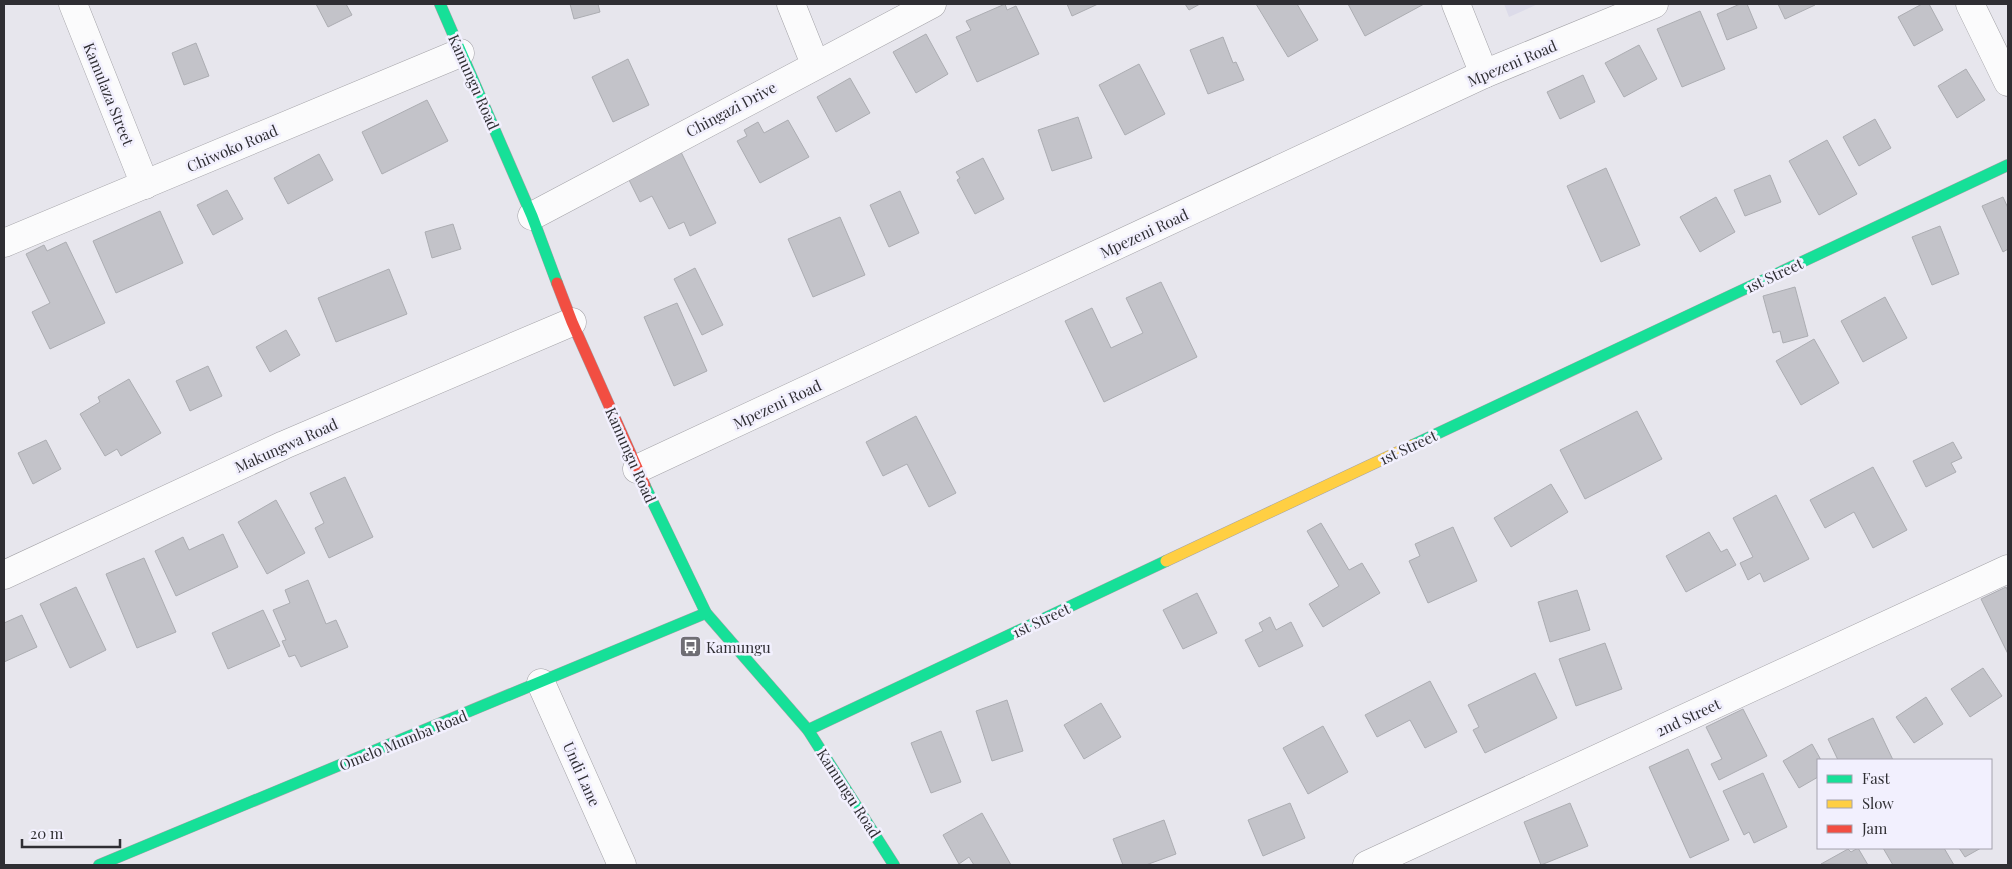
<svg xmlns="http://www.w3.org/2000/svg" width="2012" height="869" font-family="'Playfair Display',serif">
<rect width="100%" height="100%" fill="#e7e6ed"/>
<!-- built -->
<polygon fill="#dcdbe9" points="1504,4 1538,4 1509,17"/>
<!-- building -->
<g fill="#c3c3c9" stroke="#acadb2">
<polygon points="316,4 346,4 352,15 328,27"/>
<polygon points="570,4 598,4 600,12 574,19"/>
<polygon points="1005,4 1007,10 1016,6 1039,54 977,82 956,37 971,30 966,21"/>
<polygon points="1067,4 1098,4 1072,16"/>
<polygon points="1185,4 1200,4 1189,10"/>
<polygon points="1256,4 1297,4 1318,40 1288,57"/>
<polygon points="1348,4 1424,4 1365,36"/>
<polygon points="1740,4 1747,4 1757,28 1727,40 1717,14"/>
<polygon points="1778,4 1815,4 1815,5 1785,19"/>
<polygon points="1922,4 1929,4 1943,30 1914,46 1898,17"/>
<polygon points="1700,11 1725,69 1682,87 1657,29"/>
<polygon points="926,34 948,74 916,93 893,52"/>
<polygon points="1223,37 1233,63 1236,62 1244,80 1208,94 1190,50"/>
<polygon points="196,43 209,76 184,85 172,53"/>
<polygon points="1639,45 1657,79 1624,97 1605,63"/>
<polygon points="628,59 649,105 613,122 592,77"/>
<polygon points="1139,64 1165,114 1125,135 1099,85"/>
<polygon points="1966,69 1985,100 1957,118 1938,86"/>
<polygon points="1583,75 1595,102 1560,119 1547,92"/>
<polygon points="850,78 870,113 836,132 817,97"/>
<polygon points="427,100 448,141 382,174 362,132"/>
<polygon points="1078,117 1092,158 1052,171 1038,130"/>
<polygon points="1875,119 1891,148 1859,166 1843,137"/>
<polygon points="788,120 809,157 760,183 737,141 747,136 744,130 758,122 764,133"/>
<polygon points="1827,140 1857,194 1819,215 1789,161"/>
<polygon points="679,148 716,223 690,236 684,222 669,229 652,196 640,202 626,174"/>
<polygon points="319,154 333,180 288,204 274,178"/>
<polygon points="983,158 1004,199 975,214 957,180 960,178 956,172"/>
<polygon points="1606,168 1640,245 1601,262 1567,186"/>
<polygon points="1770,175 1781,202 1745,216 1734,190"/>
<polygon points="227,190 243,219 213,235 197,205"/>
<polygon points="900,191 919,233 889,247 870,205"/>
<polygon points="1716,197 1735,232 1700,252 1680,217"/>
<polygon points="2003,197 2008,208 2008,249 2003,252 1982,206"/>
<polygon points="160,211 183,263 116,293 93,241"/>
<polygon points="840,217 865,275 813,297 788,239"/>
<polygon points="453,224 461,249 432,258 425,232"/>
<polygon points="1940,226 1959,274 1932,285 1912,237"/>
<polygon points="66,242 105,323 50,349 32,312 50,303 26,254 44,245 47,251"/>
<polygon points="695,268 723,325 702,335 674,279"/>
<polygon points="389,269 407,314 336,342 318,298"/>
<polygon points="1161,282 1197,357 1104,402 1065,321 1092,308 1111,348 1143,333 1126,298"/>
<polygon points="1795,287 1808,336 1783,343 1780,331 1773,333 1763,296"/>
<polygon points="1885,297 1907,338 1863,362 1841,321"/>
<polygon points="677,303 707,371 674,386 644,317"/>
<polygon points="286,330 300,355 270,372 256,347"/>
<polygon points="1814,339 1839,383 1801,405 1776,361"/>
<polygon points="208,366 222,396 190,411 176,381"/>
<polygon points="129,379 161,433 121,456 117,449 105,456 80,414 100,402 98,397"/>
<polygon points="1637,411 1662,459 1585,499 1560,450"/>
<polygon points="916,416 956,493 929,507 907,464 883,476 866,442"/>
<polygon points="46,440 61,469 33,484 18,453"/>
<polygon points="1953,442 1962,458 1951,463 1956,472 1926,487 1913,461"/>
<polygon points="1873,467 1907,530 1873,548 1854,512 1825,528 1810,500"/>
<polygon points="345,477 373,537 329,558 315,528 324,523 310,493"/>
<polygon points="1551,484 1568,512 1511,547 1494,518"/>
<polygon points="1776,495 1809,559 1764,582 1760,573 1748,580 1740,563 1753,557 1733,518"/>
<polygon points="276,500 305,553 267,574 238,522"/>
<polygon points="1321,523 1349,570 1362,563 1380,593 1323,627 1309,604 1339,586 1307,531"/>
<polygon points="1453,527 1477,581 1428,603 1409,561 1420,556 1415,544"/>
<polygon points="1709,532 1721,552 1727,549 1736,565 1686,592 1666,556"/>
<polygon points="223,534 238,567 176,596 155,551 183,537 189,550"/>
<polygon points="144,558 176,632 137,648 106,574"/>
<polygon points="308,580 326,624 336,620 348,647 301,667 295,655 289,657 282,641 286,640 273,610 290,603 285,590"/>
<polygon points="76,587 106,650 70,668 40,604"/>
<polygon points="2006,587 2008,591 2008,654 1981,599"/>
<polygon points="1577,590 1590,630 1550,642 1538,602"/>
<polygon points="1197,593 1217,633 1183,649 1163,610"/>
<polygon points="263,610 280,646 228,669 212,633"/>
<polygon points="22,615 37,647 4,662 4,623"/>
<polygon points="1270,617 1276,630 1291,622 1303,646 1259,667 1245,640 1263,631 1259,623"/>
<polygon points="1605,643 1622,689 1576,706 1559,659"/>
<polygon points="1983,668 2002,696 1970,717 1951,689"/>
<polygon points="1535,673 1557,718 1485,753 1473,730 1479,727 1468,705"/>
<polygon points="1430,681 1457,732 1425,748 1410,720 1377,737 1365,715"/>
<polygon points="1926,697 1943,724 1914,743 1896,717"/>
<polygon points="1007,700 1023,751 992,761 976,711"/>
<polygon points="1101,703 1121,737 1084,759 1064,725"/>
<polygon points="1743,709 1767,756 1719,780 1711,764 1722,759 1706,727"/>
<polygon points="1873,718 1893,760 1838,760 1828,739"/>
<polygon points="1323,726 1348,772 1308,794 1283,748"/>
<polygon points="941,731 961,782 931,793 911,743"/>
<polygon points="1812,744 1821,760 1818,760 1818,777 1799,788 1783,761"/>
<polygon points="1688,749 1729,840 1690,858 1649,767"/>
<polygon points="1763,773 1787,827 1754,843 1749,832 1744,835 1723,791"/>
<polygon points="1290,803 1305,838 1263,856 1248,820"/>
<polygon points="1570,803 1588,846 1541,865 1524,822"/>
<polygon points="982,813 1011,865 974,865 969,857 959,864 943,835"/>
<polygon points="1164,820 1176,854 1146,865 1123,865 1113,839"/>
<polygon points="1858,848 1868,865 1821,864 1848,849 1851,852"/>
<polygon points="1883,848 1944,848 1954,865 1893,865"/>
<polygon points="1959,848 1981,848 1965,857"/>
</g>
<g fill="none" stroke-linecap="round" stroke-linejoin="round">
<defs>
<g id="street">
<polyline points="73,4 145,185"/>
<polyline points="791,4 815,64"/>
<polyline points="1456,4 1484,74"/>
<polyline points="1970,4 2008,82"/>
<polyline points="532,216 932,4"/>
<polyline points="4,243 460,53"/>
<polyline points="637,469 1484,74 1654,4"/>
<polyline points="4,575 284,445 572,322"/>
<polyline points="541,683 622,865"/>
<polyline points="1367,865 2008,569"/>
</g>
<g id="fast">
<polyline points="440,4 532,216 557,283"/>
<polyline points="1413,445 2008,165"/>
<polyline points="645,486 706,613 808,730 894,865"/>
<polyline points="808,730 1166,561"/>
<polyline points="99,865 706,613"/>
</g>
<polyline id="slow" points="1166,561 1413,445"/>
<polyline id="jam" points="557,283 572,322 645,486"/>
</defs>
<!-- street casing -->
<use href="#street" stroke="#a3a2a7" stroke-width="29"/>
<!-- fast casing -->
<use href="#fast" stroke="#a3a2a7" stroke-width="12"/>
<!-- slow casing -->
<use href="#slow" stroke="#a3a2a7" stroke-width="12"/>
<!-- jam casing -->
<use href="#jam" stroke="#a3a2a7" stroke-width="12"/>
<!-- street -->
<use href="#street" stroke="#fbfbfc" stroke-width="28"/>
<!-- fast -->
<use href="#fast" stroke="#16e098" stroke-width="11"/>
<!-- slow -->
<use href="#slow" stroke="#ffcf43" stroke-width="11"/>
<!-- jam -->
<use href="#jam" stroke="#f24e42" stroke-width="11"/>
</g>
<!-- icons -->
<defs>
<symbol id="bus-square" viewBox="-11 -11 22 22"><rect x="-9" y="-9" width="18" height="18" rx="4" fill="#6f6e74" stroke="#f2f0fe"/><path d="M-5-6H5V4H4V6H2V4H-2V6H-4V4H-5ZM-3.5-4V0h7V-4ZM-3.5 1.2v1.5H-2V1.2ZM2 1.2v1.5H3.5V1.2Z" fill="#fff"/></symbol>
</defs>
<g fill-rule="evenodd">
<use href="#bus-square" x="678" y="634" width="25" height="25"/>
</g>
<g text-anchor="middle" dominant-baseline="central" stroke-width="5" stroke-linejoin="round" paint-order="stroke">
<!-- street labels -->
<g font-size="15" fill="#2f2e33" stroke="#f2f0fe">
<text transform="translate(1512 63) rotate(-23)">Mpezeni Road</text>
<text transform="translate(474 82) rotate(66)">Kamungu Road</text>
<text transform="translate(109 94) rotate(68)">Kamulaza Street</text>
<text transform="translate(731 109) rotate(-28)">Chingazi Drive</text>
<text transform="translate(232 148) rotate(-23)">Chiwoko Road</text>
<text transform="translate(1144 233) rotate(-25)">Mpezeni Road</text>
<text transform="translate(1774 275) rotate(-25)">1st Street</text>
<text transform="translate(777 404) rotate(-25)">Mpezeni Road</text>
<text transform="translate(286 445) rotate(-24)">Makungwa Road</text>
<text transform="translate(1408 447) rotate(-25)">1st Street</text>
<text transform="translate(631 455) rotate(66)">Kamungu Road</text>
<text transform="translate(1041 620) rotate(-25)">1st Street</text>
<text transform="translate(1688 717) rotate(-25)">2nd Street</text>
<text transform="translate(403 740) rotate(-22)">Omelo Mumba Road</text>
<text transform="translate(582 774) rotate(66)">Undi Lane</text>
<text transform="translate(849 793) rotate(57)">Kamungu Road</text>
</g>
<!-- poi labels -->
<g font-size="15" fill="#2f2e33" stroke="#f2f0fe" text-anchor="start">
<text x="706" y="647">Kamungu</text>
</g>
</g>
<!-- border -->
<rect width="2012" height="869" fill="none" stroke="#2f2e33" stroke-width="10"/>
<!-- legend -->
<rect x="1817" y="759" width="175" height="90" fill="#f2f0fe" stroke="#a4a2ad"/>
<rect x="1827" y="775" width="25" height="8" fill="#16e098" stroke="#a4a2ad"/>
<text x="1862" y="784" font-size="15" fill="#2f2e33">Fast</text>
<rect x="1827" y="800" width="25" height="8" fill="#ffcf43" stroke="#a4a2ad"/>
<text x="1862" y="809" font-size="15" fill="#2f2e33">Slow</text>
<rect x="1827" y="825" width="25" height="8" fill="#f24e42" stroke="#a4a2ad"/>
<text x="1862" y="834" font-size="15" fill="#2f2e33">Jam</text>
<!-- scale -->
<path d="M22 839v8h98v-8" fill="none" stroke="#2f2e33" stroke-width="2.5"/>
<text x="30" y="839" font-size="15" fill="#2f2e33" stroke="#f2f0fe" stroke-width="4" paint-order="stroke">20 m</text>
</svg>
